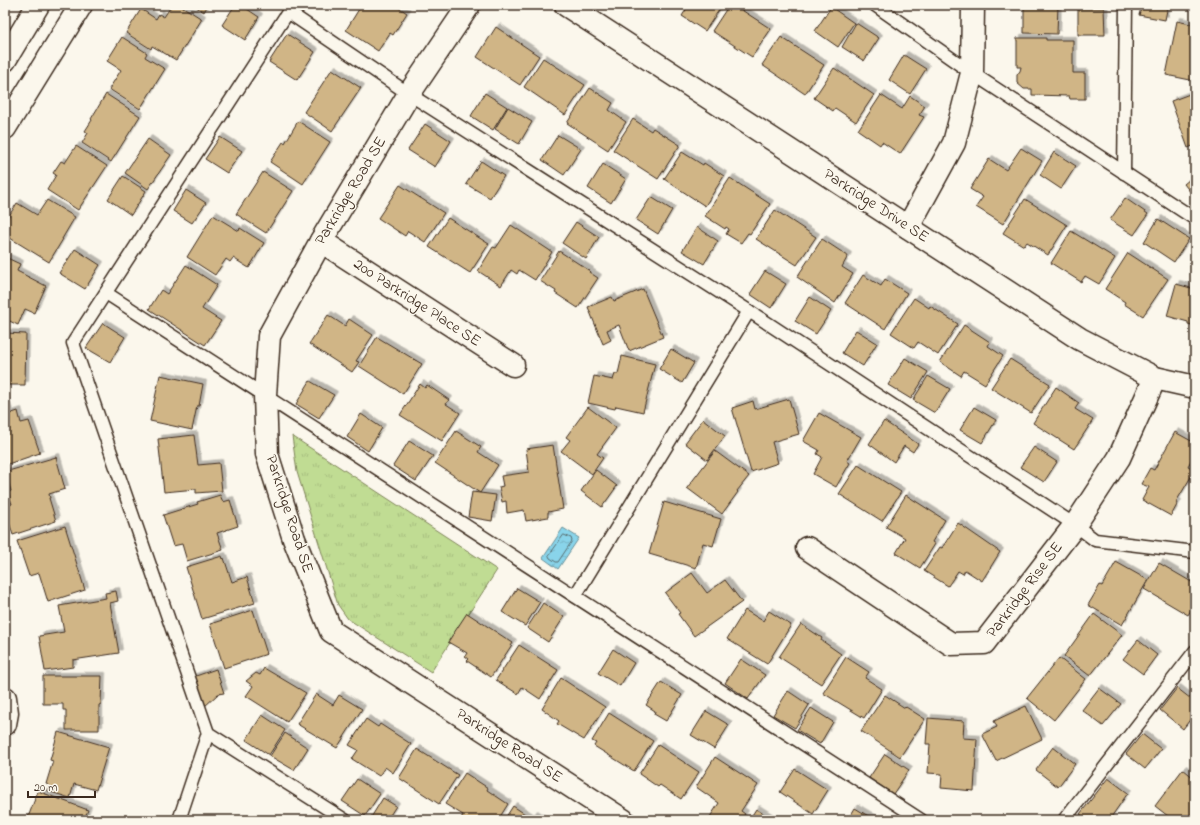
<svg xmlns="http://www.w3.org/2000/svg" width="1200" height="825" font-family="'Indie Flower',sans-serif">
<defs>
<pattern id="park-tufts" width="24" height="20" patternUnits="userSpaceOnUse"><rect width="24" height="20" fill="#c0dc93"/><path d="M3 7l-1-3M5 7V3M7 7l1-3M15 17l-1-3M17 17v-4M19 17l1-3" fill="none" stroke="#a6bd7e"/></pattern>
<pattern id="water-ripples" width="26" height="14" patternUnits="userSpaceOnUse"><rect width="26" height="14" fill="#89d4ea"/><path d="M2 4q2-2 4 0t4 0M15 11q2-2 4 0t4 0" fill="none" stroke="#77b6c8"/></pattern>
<filter id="shadow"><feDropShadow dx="3.5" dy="-3.5" stdDeviation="0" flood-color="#0004"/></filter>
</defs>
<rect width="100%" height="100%" fill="#fbf7ec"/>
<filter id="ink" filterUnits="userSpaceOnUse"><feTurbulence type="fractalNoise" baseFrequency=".025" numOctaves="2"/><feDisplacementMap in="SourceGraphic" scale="8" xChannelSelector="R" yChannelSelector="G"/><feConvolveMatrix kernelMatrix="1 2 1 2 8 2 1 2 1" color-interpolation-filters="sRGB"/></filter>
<g filter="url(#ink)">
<!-- park -->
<polygon fill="url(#park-tufts)" stroke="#7e8358" points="292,436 497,570 431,672 348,619 338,605 297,472"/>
<!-- water -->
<polygon fill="url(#water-ripples)" stroke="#6a9098" points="563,528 579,538 558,569 543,558"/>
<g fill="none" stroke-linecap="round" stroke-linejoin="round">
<!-- shore -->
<polygon stroke="#5a6e70" stroke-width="1" points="564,535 571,538 572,541 558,562 556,562 550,558 549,556"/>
</g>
<!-- building -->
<g fill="#d0b586" stroke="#3b2a1e" filter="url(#shadow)">
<polygon points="172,5 180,5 202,19 176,60 152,46 151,49 126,33 141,9 156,19 159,14 164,17"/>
<polygon points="193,5 208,5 204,12"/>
<polygon points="235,5 241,5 259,17 245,40 222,25"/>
<polygon points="352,5 395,5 407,13 393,35 390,33 378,51 346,30 359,9"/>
<polygon points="689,5 718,5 721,7 705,31 682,16"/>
<polygon points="729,5 734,5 771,29 752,57 712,31"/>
<polygon points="1024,5 1058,5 1057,34 1024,33"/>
<polygon points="1142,5 1168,5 1165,20 1139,15"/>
<polygon points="831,7 854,23 838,47 815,31"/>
<polygon points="1078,8 1104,8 1105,35 1078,35"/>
<polygon points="1177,21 1195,25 1195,81 1166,75"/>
<polygon points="856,23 879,38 864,61 842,47"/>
<polygon points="496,27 539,56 520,85 477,57"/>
<polygon points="287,34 315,52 297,80 269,62"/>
<polygon points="122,37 147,53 145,57 165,69 140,109 109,89 121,70 107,61"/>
<polygon points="781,37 824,65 805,94 762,65"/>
<polygon points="1017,38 1046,38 1046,40 1073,40 1073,73 1085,73 1085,99 1070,99 1069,96 1032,95 1032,89 1024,89 1017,83 1017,75 1020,71 1021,67 1017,67"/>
<polygon points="904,55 926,69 910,94 889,80"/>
<polygon points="543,58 585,85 565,115 524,87"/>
<polygon points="834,68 874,95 856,122 835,108 833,111 814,98"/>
<polygon points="332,69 361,88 332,131 304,112"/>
<polygon points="590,88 613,103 609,110 626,122 608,150 567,123"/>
<polygon points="1195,92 1195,145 1188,148 1171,101"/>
<polygon points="485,93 507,107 493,130 471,116"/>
<polygon points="106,94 140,116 111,162 82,143 88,133 85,131 92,120 91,119"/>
<polygon points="881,95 902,109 910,96 925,106 919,115 924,117 900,154 882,142 880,145 858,130"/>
<polygon points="508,107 532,122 519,144 495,129"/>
<polygon points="633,119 651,131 653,128 680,145 658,179 613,150"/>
<polygon points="298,121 330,142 303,184 270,162 283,142 285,143"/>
<polygon points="425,124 451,141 435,167 408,150"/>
<polygon points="558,135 581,149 564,175 542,160"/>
<polygon points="220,137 242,151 227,173 205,159"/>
<polygon points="148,139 171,155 148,189 125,173"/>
<polygon points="76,146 107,166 78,210 47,190 56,175 53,173 61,161 65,163"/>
<polygon points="1021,148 1042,161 1003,224 976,207 983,197 970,189 989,159 1006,170"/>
<polygon points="682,152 703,165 704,163 724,176 705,206 664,179"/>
<polygon points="1054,152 1076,166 1061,189 1040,175"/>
<polygon points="481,161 504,176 490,198 466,184"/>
<polygon points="603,164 626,179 611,203 588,188"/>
<polygon points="263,172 293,191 266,233 236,214"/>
<polygon points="1195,175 1195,198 1184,184"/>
<polygon points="123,176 146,191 131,215 108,199"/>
<polygon points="730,178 770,204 750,234 748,233 741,243 726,234 729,229 726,227 725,229 705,216"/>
<polygon points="400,185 444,213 425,242 408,231 405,236 378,218"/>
<polygon points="186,190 206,203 192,223 173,211"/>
<polygon points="651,197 672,210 658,234 636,220"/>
<polygon points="1125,198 1148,214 1134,235 1110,220"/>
<polygon points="1025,199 1067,225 1048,255 1027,242 1024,246 1003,233"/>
<polygon points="47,200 75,217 62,239 63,239 49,262 5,235 5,222 17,203 37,215"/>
<polygon points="775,210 816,237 797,265 756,239"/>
<polygon points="213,215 239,231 240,228 264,243 249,268 233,258 230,262 226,259 215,275 187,257"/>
<polygon points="448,218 489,244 470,273 429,247"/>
<polygon points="1158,219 1189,239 1174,262 1144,242"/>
<polygon points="576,222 599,237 586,259 562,243"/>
<polygon points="511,225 552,252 535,280 519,270 517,274 511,270 501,286 478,271 493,247 496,248"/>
<polygon points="697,227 718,241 704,264 682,251"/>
<polygon points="1071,231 1115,258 1099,284 1085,276 1081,282 1051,263"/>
<polygon points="822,239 848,256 842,267 853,274 835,303 797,277"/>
<polygon points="75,249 100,265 85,289 59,273"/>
<polygon points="559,251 590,271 589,272 598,278 578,308 555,293 556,291 540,281"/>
<polygon points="1128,253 1168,279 1143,316 1124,304 1125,302 1105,289"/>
<polygon points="5,257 20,264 17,271 46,286 34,313 25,309 18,325 5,319"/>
<polygon points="186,265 217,285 202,309 221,321 205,345 149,309 161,290 167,294"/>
<polygon points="765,271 786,284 771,308 750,294"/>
<polygon points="863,275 881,286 885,279 907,293 885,329 845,303"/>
<polygon points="1176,284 1195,289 1195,326 1188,324 1188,322 1167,316"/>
<polygon points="643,289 663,337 629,351 619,325 607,330 611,340 603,344 588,307 612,297 614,301"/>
<polygon points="810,297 831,311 816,334 795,321"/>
<polygon points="914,298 929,308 930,306 958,324 938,355 918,342 914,348 891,333"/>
<polygon points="328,315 345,326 349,319 373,335 356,361 359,362 352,372 309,344"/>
<polygon points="103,323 125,337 110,362 86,348"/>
<polygon points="964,325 990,342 988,346 1003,356 985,384 964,371 961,376 940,362"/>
<polygon points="856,330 877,343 863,366 842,353"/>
<polygon points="5,333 26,334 25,385 5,385"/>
<polygon points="377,337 422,364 403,394 359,366"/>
<polygon points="671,349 694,363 682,383 659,369"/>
<polygon points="622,356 655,364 643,412 616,406 615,409 588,403 594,376 613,380 615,374 618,374"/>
<polygon points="905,358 928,372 911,399 888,385"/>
<polygon points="1010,359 1050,384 1031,413 991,388"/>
<polygon points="160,375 203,384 199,406 197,406 192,430 150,421"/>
<polygon points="928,376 950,389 935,413 913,400"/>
<polygon points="310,381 334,395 319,418 296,404"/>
<polygon points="420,384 425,388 427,385 449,400 446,404 460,413 442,441 400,415"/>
<polygon points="1056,387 1079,403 1075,409 1093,420 1074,449 1033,423"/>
<polygon points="789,399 799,434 772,442 778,463 751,472 732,408 753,401 755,409"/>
<polygon points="5,400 9,414 18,411 21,423 29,421 40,453 5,465"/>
<polygon points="588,407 616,428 597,454 603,458 592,474 561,451 570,440 566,437"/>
<polygon points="974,407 996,420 982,443 960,430"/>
<polygon points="819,413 861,437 847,461 850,463 836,487 813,474 822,457 817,454 819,450 803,441"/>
<polygon points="361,414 382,428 368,451 347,437"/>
<polygon points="703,419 725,436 707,460 685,443"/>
<polygon points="884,421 918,444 913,452 904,446 894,462 869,444"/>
<polygon points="456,431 481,447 478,452 498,465 480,493 435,463"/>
<polygon points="1175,432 1195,443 1195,453 1188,466 1195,470 1176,502 1178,503 1171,516 1142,500 1149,487 1141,484 1150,468 1154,470"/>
<polygon points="194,435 198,465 219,463 222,491 196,493 196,489 164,492 158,439"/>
<polygon points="409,441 433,456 416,481 393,466"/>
<polygon points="553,445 563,509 548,512 548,517 526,521 524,510 507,513 506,501 502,502 499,487 503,486 501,476 529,472 526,449"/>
<polygon points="1034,447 1057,462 1044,482 1020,467"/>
<polygon points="715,451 749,476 737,491 738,492 722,514 687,488"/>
<polygon points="56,457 65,489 49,494 50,498 49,498 56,521 13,535 5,510 5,506 12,504 8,492 11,491 5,472"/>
<polygon points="858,465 901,492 882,521 839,494"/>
<polygon points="596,470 617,486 602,507 581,491"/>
<polygon points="472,492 496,495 492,521 468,517"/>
<polygon points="220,495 223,502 230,500 238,526 217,533 223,550 187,561 182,544 173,546 163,515 198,504 197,502"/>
<polygon points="906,495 945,520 932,542 935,544 920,568 896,553 905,538 886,527"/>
<polygon points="664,502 721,519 713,546 703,543 696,568 649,554"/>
<polygon points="958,523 1000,552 982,581 965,570 963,574 958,571 948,586 924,571 940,547 942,548"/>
<polygon points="65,526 85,590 48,602 39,573 29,576 17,541"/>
<polygon points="222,556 223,559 224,558 232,582 247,577 255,603 202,619 186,567"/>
<polygon points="1116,562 1148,580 1122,625 1088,605 1100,585 1102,586"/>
<polygon points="1159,563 1195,584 1195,604 1188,615 1144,589"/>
<polygon points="692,573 707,593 725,580 742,602 694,636 678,614 680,613 665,593"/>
<polygon points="517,588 540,602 525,626 502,612"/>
<polygon points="116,591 118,601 110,603 119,653 73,660 73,667 45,671 39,636 64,632 59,606 106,598 105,593"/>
<polygon points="543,603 564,617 548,642 527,628"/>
<polygon points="253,610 267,654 224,668 210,624"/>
<polygon points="745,610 763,621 769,611 791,625 767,664 727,639"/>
<polygon points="467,613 513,643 491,677 467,661 469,659 465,656 467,653 448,642"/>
<polygon points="1094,614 1122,635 1090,676 1064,656"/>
<polygon points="801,624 822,638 821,640 841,654 821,684 779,657"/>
<polygon points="1138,640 1157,655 1143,674 1123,659"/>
<polygon points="519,645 558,670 540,699 522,687 518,694 496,680"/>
<polygon points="613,649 634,663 620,686 598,673"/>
<polygon points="846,657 869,672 865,678 882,689 864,718 823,693"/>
<polygon points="1059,658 1086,679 1054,720 1027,698"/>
<polygon points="741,659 765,675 748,699 725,683"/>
<polygon points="264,668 306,693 287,722 246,696 253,686 246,681 256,673 260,675"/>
<polygon points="216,669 224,693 218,694 204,707 190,678"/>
<polygon points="43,676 102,676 101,704 99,705 99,730 66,730 66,710 63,710 63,704 43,704"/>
<polygon points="561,678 605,707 584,740 557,724 559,721 542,709"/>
<polygon points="661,682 682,695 666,721 654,714 655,711 646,705"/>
<polygon points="1099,688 1121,704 1103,726 1082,710"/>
<polygon points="1177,688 1195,702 1195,713 1183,729 1160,710"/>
<polygon points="788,691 809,705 795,728 773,715"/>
<polygon points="316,694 333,705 339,695 362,709 337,748 297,724"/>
<polygon points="885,695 905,708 906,707 925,719 900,757 861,731"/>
<polygon points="1026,706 1042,739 996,761 982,734 997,727 994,721"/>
<polygon points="811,708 833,722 820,744 797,730"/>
<polygon points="706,711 729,725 714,749 691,735"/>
<polygon points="609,713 653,741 634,771 594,746 596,743 592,741"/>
<polygon points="262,715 285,730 269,755 246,740"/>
<polygon points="928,718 964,721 963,738 977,739 974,791 941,788 942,774 928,773 930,744 926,744"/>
<polygon points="366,719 378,727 380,724 411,744 393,773 385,767 379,776 352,759 358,750 349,745"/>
<polygon points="58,732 109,747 96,790 74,784 70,798 48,791 49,785 46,784 53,761 50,760"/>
<polygon points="285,733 308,748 294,770 270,756"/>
<polygon points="1142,734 1161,749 1145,769 1126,754"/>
<polygon points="658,745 699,772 681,799 660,785 658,787 639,774"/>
<polygon points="1053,747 1075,764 1058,787 1036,770"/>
<polygon points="417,749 458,775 439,804 399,778"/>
<polygon points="885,754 909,770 893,794 869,778"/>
<polygon points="715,757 758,785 741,811 745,814 741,820 708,820 719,803 696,787"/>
<polygon points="795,769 828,790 813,814 780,792"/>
<polygon points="1183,769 1195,779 1195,820 1173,820 1155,806"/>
<polygon points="465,773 488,788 487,790 508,804 498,820 460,820 463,815 445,804"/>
<polygon points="1108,778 1128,793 1109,820 1088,820 1080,814"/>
<polygon points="357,779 380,794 365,816 342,801"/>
<polygon points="38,791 88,810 84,820 27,820"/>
<polygon points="383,798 396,806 387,820 372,820 370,819"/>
<polygon points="513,806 531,818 534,814 543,820 504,820"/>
<polygon points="855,808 875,820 848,820"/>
<polygon points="756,809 773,820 749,820"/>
</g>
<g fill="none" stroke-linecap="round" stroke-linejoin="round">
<defs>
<g id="lane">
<polyline points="875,5 972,73 1195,219"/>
<polyline points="292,6 73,343 208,733 345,820"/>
<polyline points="288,12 409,94 749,311 1075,525 1095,540 1195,552"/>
<polyline points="1124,173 1126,5"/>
<polyline points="106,293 921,820"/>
<polyline points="575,596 749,311"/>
<polyline points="179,820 208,733"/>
<polyline points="1064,820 1195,651"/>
</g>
<g id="street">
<polyline points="469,5 409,94 321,241 269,336 265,395 267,454 294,539 331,631 623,820"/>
<polyline points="566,5 1080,339 1155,378 1195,387"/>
<polyline points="908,227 954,143 972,73 973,5"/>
<polyline points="321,241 513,365"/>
<polyline points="807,548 951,644 984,643 1075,525 1119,458 1155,378"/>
<polyline points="5,698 7,713 5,724"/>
</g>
<g id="secondary">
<polyline points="5,60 38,5"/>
<polyline points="5,128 81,5"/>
</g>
</defs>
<!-- lane casing -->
<use href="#lane" stroke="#3b2a1e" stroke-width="15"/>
<!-- street casing -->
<use href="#street" stroke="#3b2a1e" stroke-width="25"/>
<!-- secondary casing -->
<use href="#secondary" stroke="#3b2a1e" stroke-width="25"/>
<!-- lane -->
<use href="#lane" stroke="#fbf7ec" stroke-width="12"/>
<!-- street -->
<use href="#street" stroke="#fbf7ec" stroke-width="22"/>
<!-- secondary -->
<use href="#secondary" stroke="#fbf7ec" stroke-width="22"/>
</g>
</g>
<g text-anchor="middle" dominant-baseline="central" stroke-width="3" stroke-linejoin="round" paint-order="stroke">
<!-- street labels -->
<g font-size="16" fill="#3b2a1e" stroke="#fbf7ec">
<text transform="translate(351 191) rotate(-59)">Parkridge Road SE</text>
<text transform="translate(876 206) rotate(33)">Parkridge Drive SE</text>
<text transform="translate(417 303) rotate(33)">200 Parkridge Place SE</text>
<text transform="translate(289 514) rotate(72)">Parkridge Road SE</text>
<text transform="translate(1025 590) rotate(-53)">Parkridge Rise SE</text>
<text transform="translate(509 746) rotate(33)">Parkridge Road SE</text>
</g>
</g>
<!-- margin -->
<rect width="1200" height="825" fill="none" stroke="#fbf7ec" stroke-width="20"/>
<rect x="10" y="10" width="1180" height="805" fill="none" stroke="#3b2a1e" stroke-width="1.5" filter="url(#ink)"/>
<!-- scale -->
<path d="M28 791v6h67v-6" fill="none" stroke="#3b2a1e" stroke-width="2"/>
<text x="34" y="791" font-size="12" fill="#3b2a1e" stroke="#fbf7ec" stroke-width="3" paint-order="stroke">20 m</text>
</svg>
